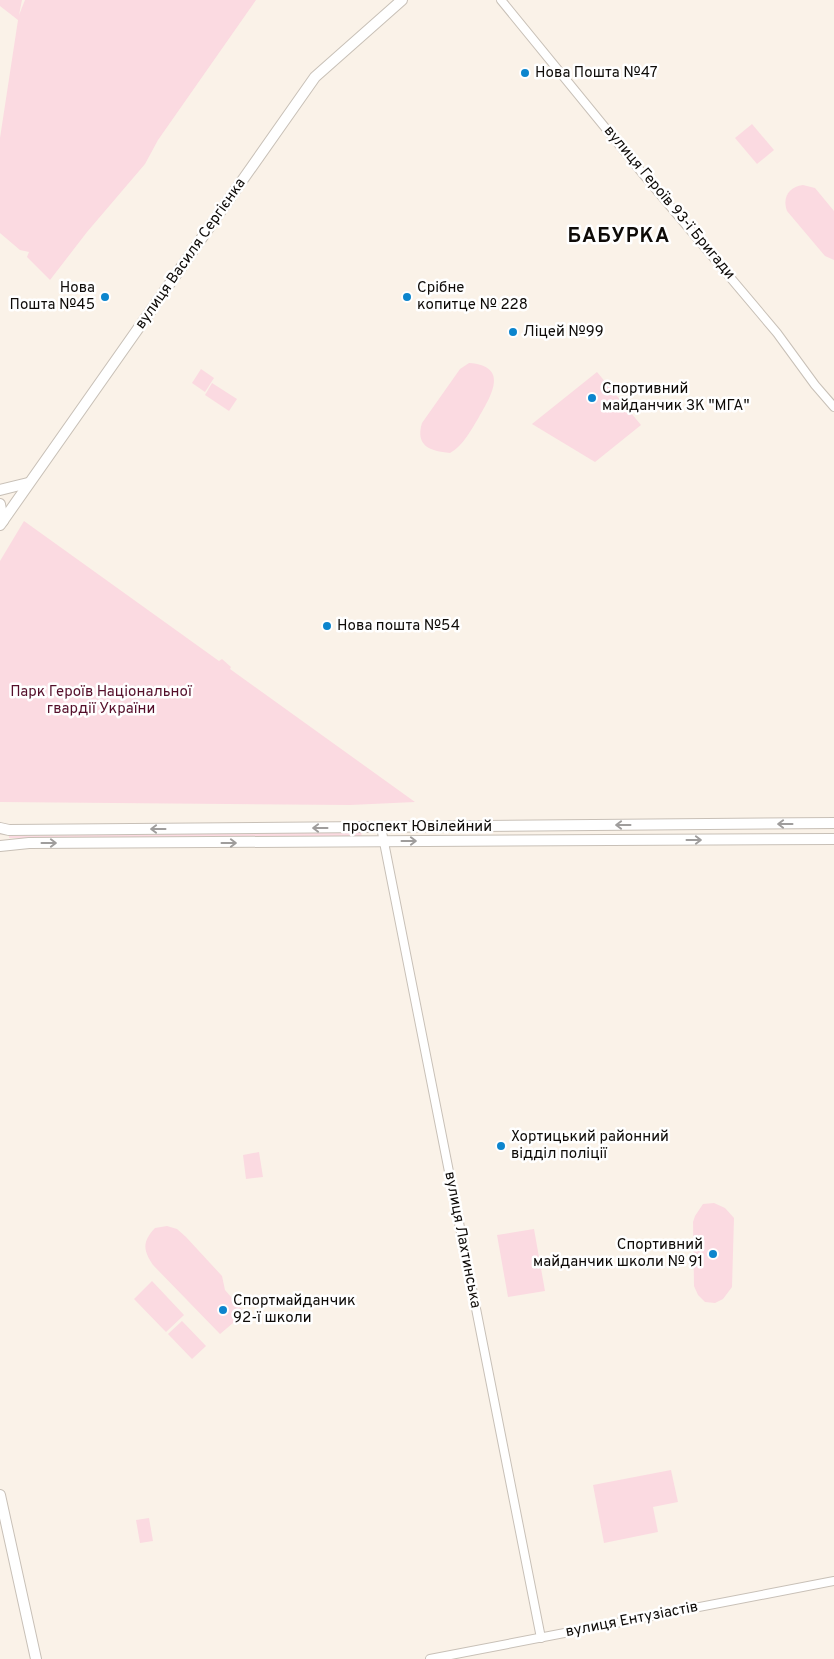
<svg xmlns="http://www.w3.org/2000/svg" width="834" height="1659" font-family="Overpass,sans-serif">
<rect width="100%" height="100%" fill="#faf2e8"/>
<!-- green -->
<g fill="#fbdae1">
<polygon points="0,0 22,0 19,15 25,0 256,0 158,140 145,164 87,232 50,280 27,257 29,252 20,250 0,233 0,138 18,20 0,6"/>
<polygon points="752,124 774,150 757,164 735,138"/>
<path d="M803,185L815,188L834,211V260L825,256L787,211C782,197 789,187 803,185Z"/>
<path d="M469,363C510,366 491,396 479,417C471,430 463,446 450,453C430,451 415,446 422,423L460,369Z"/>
<polygon points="201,369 214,378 205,392 192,383"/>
<polygon points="597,372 641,425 595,462 532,424"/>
<polygon points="212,383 237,399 229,411 205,395"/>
<polygon points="24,521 219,661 222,659 231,667 230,669 415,802 350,805 0,802 0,561"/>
<polygon points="361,832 362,837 9,838 9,836"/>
<polygon points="259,1152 263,1177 246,1179 243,1155"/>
<polygon points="714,1203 725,1208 734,1218 732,1287 723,1299 715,1303 705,1302 698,1295 694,1286 693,1222 695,1216 703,1204"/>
<path d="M167,1226L177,1229L186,1237L222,1276L225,1290L243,1311L240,1317L220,1334L153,1265C143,1250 142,1242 155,1228Z"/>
<polygon points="534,1229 545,1291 508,1297 497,1235"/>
<polygon points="152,1281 184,1315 166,1332 134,1299"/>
<polygon points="182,1321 206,1346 192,1359 168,1334"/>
<polygon points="671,1470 678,1502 653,1507 658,1532 604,1543 593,1485"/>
<polygon points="149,1518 153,1541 140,1543 136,1520"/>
</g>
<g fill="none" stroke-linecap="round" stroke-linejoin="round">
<defs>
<g id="minor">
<polyline points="501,0 643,174 777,333 815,385 834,407"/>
<polyline points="381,827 541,1638"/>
<polyline points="430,1659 834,1581"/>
</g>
<g id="major">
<polyline points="0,490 28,483"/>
<polyline points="0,504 3,521"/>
<polyline points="0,525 315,77 402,0"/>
<polyline points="0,828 9,830 834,823"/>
<polyline points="0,846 29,843 834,839"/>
<polyline points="0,1495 36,1659"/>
</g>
</defs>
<!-- minor casing -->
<use href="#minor" stroke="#c8c0b7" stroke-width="10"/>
<!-- major casing -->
<use href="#major" stroke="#c8c0b7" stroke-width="12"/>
<!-- minor -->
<use href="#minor" stroke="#fff" stroke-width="8"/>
<!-- major -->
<use href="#major" stroke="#fff" stroke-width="10"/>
</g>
<!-- one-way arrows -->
<defs><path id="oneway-shaft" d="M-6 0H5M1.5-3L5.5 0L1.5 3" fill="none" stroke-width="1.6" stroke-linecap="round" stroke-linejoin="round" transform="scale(1.25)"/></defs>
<g stroke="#9f9d9c">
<use href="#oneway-shaft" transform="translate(785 824) rotate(180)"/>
<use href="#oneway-shaft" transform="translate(623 825) rotate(180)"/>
<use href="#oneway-shaft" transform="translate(320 828) rotate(180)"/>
<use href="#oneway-shaft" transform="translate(158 829) rotate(180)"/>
<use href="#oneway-shaft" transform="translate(694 840)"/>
<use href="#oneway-shaft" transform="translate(409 841)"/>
<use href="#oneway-shaft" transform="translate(49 843)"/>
<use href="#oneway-shaft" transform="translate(229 843)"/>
</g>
<!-- markers -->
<g fill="#0c85cd" stroke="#fff" stroke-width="2">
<circle cx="525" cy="73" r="5"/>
<circle cx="105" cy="297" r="5"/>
<circle cx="407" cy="297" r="5"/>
<circle cx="513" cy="332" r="5"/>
<circle cx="592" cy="398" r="5"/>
<circle cx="327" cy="626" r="5"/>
<circle cx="501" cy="1146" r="5"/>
<circle cx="713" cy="1254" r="5"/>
<circle cx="223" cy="1310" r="5"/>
</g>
<g text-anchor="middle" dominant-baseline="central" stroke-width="5" stroke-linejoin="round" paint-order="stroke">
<!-- poi labels -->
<g font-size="15" fill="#0e0b08" stroke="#fff" text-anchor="start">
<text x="535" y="73">Нова Пошта №47</text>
<text x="95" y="288" text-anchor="end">Нова<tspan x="95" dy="17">Пошта №45</tspan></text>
<text x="417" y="288">Срібне<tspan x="417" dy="17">копитце № 228</tspan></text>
<text x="523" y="332">Ліцей №99</text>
<text x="602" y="389">Спортивний<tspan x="602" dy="17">майданчик ЗК "МГА"</tspan></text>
<text x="337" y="626">Нова пошта №54</text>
<text x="511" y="1137">Хортицький районний<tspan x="511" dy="17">відділ поліції</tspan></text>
<text x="703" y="1245" text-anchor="end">Спортивний<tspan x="703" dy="17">майданчик школи № 91</tspan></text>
<text x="233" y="1301">Спортмайданчик<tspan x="233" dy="17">92-ї школи</tspan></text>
</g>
<!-- street labels -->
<g font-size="15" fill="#0e0b08" stroke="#fff">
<text transform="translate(669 203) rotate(50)">вулиця Героїв 93-ї Бригади</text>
<text transform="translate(191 254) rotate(-55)">вулиця Василя Сергієнка</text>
<text x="417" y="827">проспект Ювілейний</text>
<text transform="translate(462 1240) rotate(79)">вулиця Лахтинська</text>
<text transform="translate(632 1620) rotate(-11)">вулиця Ентузіастів</text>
</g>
<!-- park labels -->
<g font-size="15" fill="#55102b" stroke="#fff">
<text x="101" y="692">Парк Героїв Національної<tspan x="101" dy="17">гвардії України</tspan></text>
</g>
<!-- district labels -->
<g font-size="20" font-weight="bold" letter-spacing="1" fill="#0e0b08" stroke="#fff">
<text x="619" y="237">БАБУРКА</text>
</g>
</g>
</svg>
